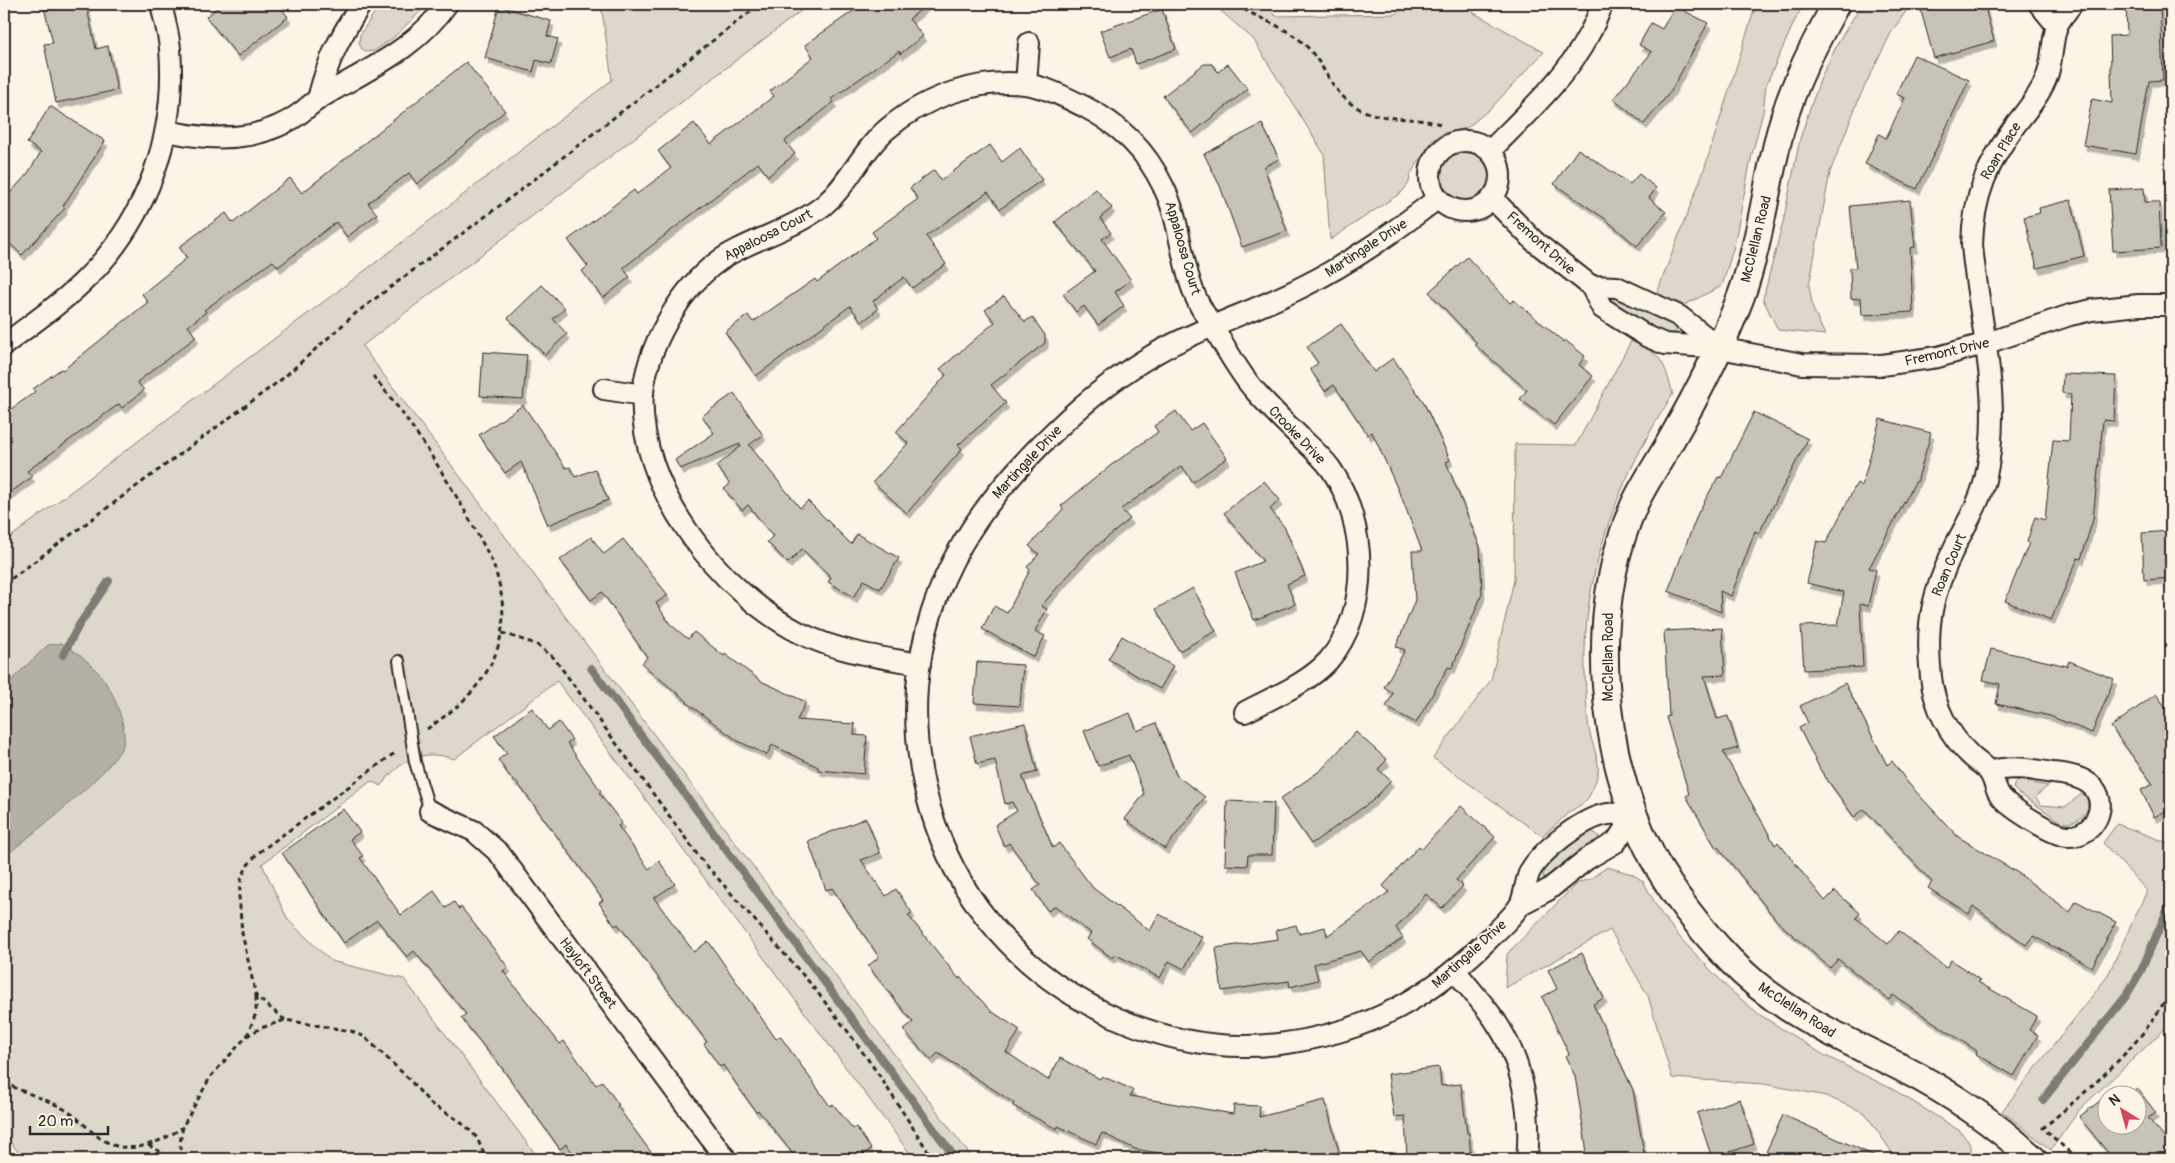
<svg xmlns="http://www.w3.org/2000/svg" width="2175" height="1163" font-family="Pangolin,sans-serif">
<defs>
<filter id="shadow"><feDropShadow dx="3" dy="5.5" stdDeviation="0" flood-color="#0004"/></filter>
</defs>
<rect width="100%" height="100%" fill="#fcf5e5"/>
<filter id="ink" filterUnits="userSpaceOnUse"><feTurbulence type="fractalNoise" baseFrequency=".02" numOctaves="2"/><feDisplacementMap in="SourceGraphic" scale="10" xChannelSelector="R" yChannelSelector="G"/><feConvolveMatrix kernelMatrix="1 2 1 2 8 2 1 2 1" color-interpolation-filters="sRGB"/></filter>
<g filter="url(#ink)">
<!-- green -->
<g fill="#ded8ca" stroke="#84827a">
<polygon points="380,4 428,4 393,38 374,51 367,52 362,49 359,43 360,35"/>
<path d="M601,4H810L362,346L973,1159H914L557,681L454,759C422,748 400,760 381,786L371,781L262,864L288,920L331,961L404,979L539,1159H23L4,1133V542L371,266L612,80Z"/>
<polygon points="1213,4 1264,4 1276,16 1396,14 1409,4 1458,4 1544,52 1492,107 1467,128 1444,133 1432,141 1410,175 1409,183 1402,192 1330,240 1324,154 1253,39"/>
<polygon points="1756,4 1804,4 1797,16 1766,85 1763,112 1752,154 1734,246 1722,286 1684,305 1656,295 1704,170"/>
<polygon points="1862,4 1911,4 1891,33 1860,96 1830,172 1809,286 1813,309 1825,335 1778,330 1763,299 1783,222 1800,139 1810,108 1822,75 1840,39"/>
<circle cx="1464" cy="175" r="25"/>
<path d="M1614,297L1674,324L1677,331C1666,343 1622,309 1610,301L1611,298Z"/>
<path d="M1631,341C1664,355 1663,361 1673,394C1619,478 1582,571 1585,672C1586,690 1586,710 1589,729C1591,742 1600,760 1598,773C1596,782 1591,794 1586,801C1581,806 1572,809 1567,814C1558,822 1552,829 1542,836L1433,758L1491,680L1514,580L1515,444L1576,445Z"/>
<path d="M2016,780L2048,786L2035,797L2041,805L2065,807L2083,793L2087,796L2088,808C2082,819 2076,823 2063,823L2018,793L2013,788Z"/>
<polygon points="2117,824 2171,844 2171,1018 2168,1026 2080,1109 2051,1150 2002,1111 2107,977 2147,891 2103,843"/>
<polygon points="1592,831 1599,836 1597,842 1570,859 1549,877 1543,877 1543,869 1587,832"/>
<polygon points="1607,867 1632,874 1643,881 1660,912 1682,940 1730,990 1760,1015 1822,1054 1894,1090 1960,1131 1971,1145 1971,1159 1887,1159 1891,1151 1865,1113 1826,1096 1764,1084 1672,1078 1648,996 1610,930 1505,988 1507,954 1577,883 1590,879"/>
</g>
<!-- water -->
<path fill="#b4b0a5" stroke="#7d7b74" d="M61,643C85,656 104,674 115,700C120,713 125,727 124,741C122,765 26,839 4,857V687L48,645Z"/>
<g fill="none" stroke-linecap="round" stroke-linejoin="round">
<!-- stream -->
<g stroke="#7d7b74" stroke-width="8">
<polyline points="63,655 79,625 109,581"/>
<polyline points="591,668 956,1159"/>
<polyline points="2043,1100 2126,996 2141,971 2171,901"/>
</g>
</g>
<!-- building -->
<g fill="#c8c3b7" stroke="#2b2b2b" filter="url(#shadow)">
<polygon points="43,4 86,4 96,49 108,46 117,90 56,103 44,44 53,43"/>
<polygon points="222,4 278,4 288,17 238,56 206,17"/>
<polygon points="863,4 928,4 909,19 923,36 900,54 899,51 831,99 834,102 785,141 795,154 768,176 758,163 623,268 630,277 603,298 582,271 588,266 568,240 634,190 637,194 671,168 658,151 694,123 711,144 774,96 770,91 813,57 805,45"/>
<polygon points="1948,4 1984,4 1994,41 1934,58 1921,11"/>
<polygon points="2126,4 2160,4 2163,80 2149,81 2136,154 2083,145 2092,99 2112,103 2110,36 2127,35"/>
<polygon points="499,6 551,21 547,36 558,39 551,64 536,60 533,72 485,58"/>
<polygon points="1675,6 1708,23 1671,91 1644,124 1613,99 1652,52 1639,45 1651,23 1662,29"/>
<polygon points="1162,9 1176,49 1136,64 1131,49 1110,57 1100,31"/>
<polygon points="1914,55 1969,80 1917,189 1865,164 1879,134 1886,138 1905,98 1896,94"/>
<polygon points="466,62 505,111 417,184 409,173 368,203 377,214 347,237 336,222 278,267 273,261 204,310 206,312 188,326 196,337 137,382 144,390 122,408 119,404 27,471 32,477 4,497 4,414 35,392 33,389 61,369 63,370 148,302 142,294 187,258 179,247 226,213 233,223 290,178 302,193"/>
<polygon points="1204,64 1212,64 1218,72 1228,64 1248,89 1192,133 1163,96"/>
<polygon points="50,106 105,141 63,206 65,208 22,255 4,238 4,200 28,173 41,152 27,143"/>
<polygon points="1262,124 1279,159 1264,167 1287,231 1242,247 1220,186 1204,154"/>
<polygon points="990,145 1002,162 1020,148 1042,180 1000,209 988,192 926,236 946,264 912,288 904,277 873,301 878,309 862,322 850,306 756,376 725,332 748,315 753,322 815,279 817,282 876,238 872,232 918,199 910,188 934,170 941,180"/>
<polygon points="1578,149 1630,184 1639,174 1656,188 1649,198 1666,212 1637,246 1604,218 1554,184"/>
<polygon points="2144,188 2145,202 2159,202 2161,248 2113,251 2109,190"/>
<polygon points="1096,189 1112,208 1100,218 1111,233 1102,239 1131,280 1115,292 1124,306 1098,325 1084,306 1076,312 1063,294 1095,271 1055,222"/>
<polygon points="1910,200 1915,247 1910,248 1913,312 1862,315 1861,298 1851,299 1850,268 1856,268 1850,206"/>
<polygon points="2071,200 2084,256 2037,268 2024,217 2040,213 2039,208"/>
<polygon points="1467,257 1510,303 1514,300 1564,342 1565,340 1585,356 1579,365 1593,376 1554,425 1520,399 1527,390 1475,345 1477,343 1429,292"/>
<polygon points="542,285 565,308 553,319 567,334 545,355 508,318"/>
<polygon points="1004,296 1025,322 1032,317 1045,335 1045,343 991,385 1006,403 958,445 962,449 907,513 873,482 908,443 896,432 946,375 940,369 995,322 985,310"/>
<polygon points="1341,324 1374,372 1393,358 1423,401 1450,460 1446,462 1480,547 1482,594 1452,668 1448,667 1416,723 1386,707 1393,693 1384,687 1405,650 1396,647 1415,600 1412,551 1422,551 1403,501 1372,432 1368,435 1334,385 1325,391 1310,369 1318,363 1307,347"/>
<polygon points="483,352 527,355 523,399 480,396"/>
<polygon points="2063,374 2116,376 2114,421 2103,420 2093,519 2081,559 2078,558 2051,620 2005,601 2029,543 2027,542 2035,517 2045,520 2053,440 2069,441 2071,394 2062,393"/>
<polygon points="734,393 763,435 749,445 800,508 808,501 851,544 857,534 899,558 880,589 864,580 854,597 828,582 831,577 802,549 788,563 767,542 773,536 748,505 742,510 724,489 730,484 717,466 741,446 740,444 680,469 675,460 714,433 702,416"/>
<polygon points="523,405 566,468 570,467 575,477 595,469 608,500 548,525 521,462 505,473 479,435"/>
<polygon points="1176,411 1190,431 1202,423 1227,458 1193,482 1182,466 1121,509 1130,519 1088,553 1041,606 1047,609 1035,631 1045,636 1034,657 982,629 994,606 1007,613 1030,570 1027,567 1039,554 1029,546 1063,509 1061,506 1110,466 1158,432 1154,426"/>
<polygon points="1754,412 1808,439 1759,533 1755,531 1731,596 1720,591 1721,612 1668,591 1698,513 1718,477 1721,478"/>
<polygon points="1880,419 1931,433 1917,482 1915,482 1869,568 1876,570 1868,606 1860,604 1863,667 1804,670 1801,626 1838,625 1844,592 1807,583 1817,541 1826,543 1857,483 1862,486"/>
<polygon points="1264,481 1280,500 1270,509 1285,528 1305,576 1287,584 1295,604 1254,620 1235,573 1263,561 1224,513"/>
<polygon points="2171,531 2171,578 2144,580 2142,533"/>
<polygon points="591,537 604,554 623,539 668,595 656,603 670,624 688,639 694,632 724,656 725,654 761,681 806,702 797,720 855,724 854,735 867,736 864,774 818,770 818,767 772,745 767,755 738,741 687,703 688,702 642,664 647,657 602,592 591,600 560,560"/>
<polygon points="1193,588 1216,631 1179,651 1156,609"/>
<polygon points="1722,628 1725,675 1704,676 1717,719 1728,716 1738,748 1723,752 1775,845 1778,842 1825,901 1835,891 1860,913 1856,918 1888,944 1899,931 1946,968 1951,960 1980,980 1978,982 2037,1016 2029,1030 2038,1035 2014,1076 1976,1054 1977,1051 1893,995 1889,1000 1838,959 1830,968 1777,921 1718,847 1716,848 1686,796 1689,794 1666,717 1669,716 1664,631"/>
<polygon points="1122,636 1173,666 1160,689 1108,659"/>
<polygon points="1991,649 2067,666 2069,661 2114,679 2092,733 2050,716 1996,704 2000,684 1983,680"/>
<polygon points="977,662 1023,665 1020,706 974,703"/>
<polygon points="1845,683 1887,765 1892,761 1908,783 1957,836 2018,873 2070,912 2076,901 2116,922 2092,967 2033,936 2026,945 1973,906 1969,914 1928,888 1932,882 1864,809 1854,817 1821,771 1799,728 1808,723 1800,706"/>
<polygon points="2156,694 2171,715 2171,810 2170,809 2154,817 2141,790 2153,784 2111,727"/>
<polygon points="532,708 548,730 559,722 572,740 567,743 601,791 599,793 622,823 618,826 649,869 659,861 675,884 654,898 694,952 708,941 776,1039 780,1036 830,1106 833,1104 853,1129 856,1127 871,1149 856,1159 797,1159 758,1110 756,1112 723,1065 720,1067 704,1044 707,1042 618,924 615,926 599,903 603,900 579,866 516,781 514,782 498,760 507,753 494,736"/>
<polygon points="1130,713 1137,731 1156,723 1176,775 1205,797 1165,849 1125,819 1144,794 1129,755 1098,766 1084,731"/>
<polygon points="1025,723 1037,772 1022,776 1053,848 1059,843 1093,888 1150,931 1159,914 1202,937 1184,969 1169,961 1160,978 1115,954 1112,958 1087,939 1091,933 1055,906 1048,911 1033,890 1040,885 1009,843 1004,846 995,825 1017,811 1012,802 1005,804 995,760 977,764 970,736"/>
<polygon points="1356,732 1387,760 1378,769 1391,781 1372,801 1311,844 1280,799 1321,770"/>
<polygon points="1227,801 1274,803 1272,855 1248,855 1247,866 1225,865"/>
<polygon points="1461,806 1495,837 1456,880 1463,886 1442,908 1426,894 1396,928 1403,938 1369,962 1361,951 1314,964 1318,980 1290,987 1289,981 1222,991 1216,948 1278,939 1276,930 1296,925 1299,934 1325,927 1327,936 1389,892 1383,886 1419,846 1422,849"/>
<polygon points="343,809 360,832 350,839 363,856 360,858 401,915 434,891 446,908 454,902 459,909 461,907 508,967 503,971 560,1044 564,1041 596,1085 602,1081 619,1105 617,1106 656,1159 577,1159 566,1144 560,1149 492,1054 491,1055 461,1018 466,1014 414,951 407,957 377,920 344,943 282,853"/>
<polygon points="866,818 880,853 861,860 886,896 896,889 912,913 908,915 959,979 960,977 991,1011 1020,1030 1006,1052 1048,1080 1060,1058 1100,1079 1102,1076 1133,1090 1130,1096 1233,1114 1234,1105 1260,1106 1259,1117 1325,1100 1339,1152 1312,1159 1187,1154 1187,1158 1135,1149 1102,1133 1096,1144 1058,1126 1057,1129 1013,1106 1014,1103 938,1053 931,1060 903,1030 913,1022 868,966 879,957 832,888 826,890 808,841"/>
<polygon points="1582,953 1604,998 1593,1004 1633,1090 1645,1159 1584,1159 1586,1145 1575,1076 1565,1056 1569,1054 1542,997 1557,989 1548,970"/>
<polygon points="1439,1067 1441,1086 1461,1084 1467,1133 1469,1133 1471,1159 1407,1159 1405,1116 1394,1117 1388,1074"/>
<polygon points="2118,1087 2125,1096 2108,1096 2108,1126 2138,1126 2138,1096 2128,1096 2137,1088 2156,1113 2148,1118 2171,1146 2171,1159 2113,1159 2079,1117"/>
<polygon points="1740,1099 1754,1144 1712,1158 1697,1113"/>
<polygon points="1783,1115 1882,1159 1783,1159 1766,1152"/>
</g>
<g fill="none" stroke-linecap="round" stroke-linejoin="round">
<defs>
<polyline id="service" points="399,661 415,762 430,811"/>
<g id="minor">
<polyline points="2039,4 2057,26"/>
<polyline points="1026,84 1029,43"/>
<path d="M318,99C328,59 339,39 361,4"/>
<path d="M167,131C195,137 221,140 250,135C266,132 286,124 299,114C306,109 312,103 320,98C366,70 415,50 447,4"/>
<circle cx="1465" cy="176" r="35"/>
<path d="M1490,151C1523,117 1566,78 1588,36C1594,26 1598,14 1603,4"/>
<polyline points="1492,198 1534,241 1591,286 1602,308 1648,337 1665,344 1720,348 1802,364 1882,365 1938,357 1987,343 2070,315 2092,310 2139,305 2171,305"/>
<path d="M1437,199C1395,231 1352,262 1304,286C1256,311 1204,326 1158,352C1121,373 1088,399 1058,428C982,500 926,578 917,687C911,769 936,856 988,920C1056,1005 1170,1057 1279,1044C1369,1033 1433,996 1496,932C1504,924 1514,915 1520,905C1525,895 1525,882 1530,871C1542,850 1584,817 1608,814C1616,813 1626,815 1634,815"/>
<polyline points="1591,286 1617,287 1662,308 1679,316 1720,348"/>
<path d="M4,345C31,324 60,305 84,281C147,220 177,135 170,49C169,34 164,19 161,4"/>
<polyline points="604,389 643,395"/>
<path d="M920,664C879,657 838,652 800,633C720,592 636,487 643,392C646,363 659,334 674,310C690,285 710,263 737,250C766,235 798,226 824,205C849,184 861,152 886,130C923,98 976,78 1025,84C1046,87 1065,97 1083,106C1119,124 1146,150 1163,186C1182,223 1180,267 1199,304C1206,317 1215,329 1222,342C1233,360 1242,377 1257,393C1269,406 1281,419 1294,431C1307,444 1321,455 1331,469C1367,522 1372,611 1328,661C1307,684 1273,697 1245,712"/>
<path d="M1989,772C2010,765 2031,769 2052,773C2063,774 2075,775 2085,781C2113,796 2098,837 2068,836C2054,836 2012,809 2002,798C1995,791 1995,780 1989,772C1985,766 1976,761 1970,755C1949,735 1934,706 1931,677C1925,623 1932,595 1955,546C1966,524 1979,504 1985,480C2004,401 1979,323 1972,245C1973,196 1988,163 2016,124C2027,110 2039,96 2046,79C2053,62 2051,43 2057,26C2060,19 2067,11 2072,4"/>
<polyline points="430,811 474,831 499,853 726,1159"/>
<polyline points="1521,904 1548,890 1587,859 1616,842 1634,815"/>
<path d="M1455,970C1468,987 1482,1002 1494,1019C1522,1059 1532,1111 1527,1159"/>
</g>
<path id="tertiary" d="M1836,4C1815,43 1794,82 1782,125C1766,182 1761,241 1741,296C1722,347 1697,395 1670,442C1659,462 1645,482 1635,503C1587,611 1599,754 1653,858C1673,894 1700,929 1729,959C1778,1011 1838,1036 1900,1067C1947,1091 1995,1123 2033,1159"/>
</defs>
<!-- service casing -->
<use href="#service" stroke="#2b2b2b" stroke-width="14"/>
<!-- minor casing -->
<use href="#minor" stroke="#2b2b2b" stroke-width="24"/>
<!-- tertiary casing -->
<use href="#tertiary" stroke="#2b2b2b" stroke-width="30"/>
<!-- path -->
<g stroke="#2b2b2b" stroke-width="3" stroke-dasharray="5 4" stroke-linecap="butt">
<path d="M1236,4C1257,19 1283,25 1302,42C1326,63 1329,92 1358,108C1383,122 1413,116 1440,124"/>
<path d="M373,376C420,432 456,493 490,557C510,603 508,650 474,689C461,705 444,717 427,729"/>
<polyline points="4,584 282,379 356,313 522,189 760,4"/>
<polyline points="502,633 536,644 554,658 700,858 810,983 846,1029 879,1075 933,1159"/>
<polyline points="285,1020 256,996 242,933 239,896 241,880 247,866 258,853 396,752"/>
<polyline points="247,1036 256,1013 256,996"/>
<path d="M4,1082C23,1093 45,1098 64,1109C80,1118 91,1134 107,1142C130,1156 164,1141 183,1127"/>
<polyline points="148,1145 174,1159"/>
<polyline points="181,1159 180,1143 183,1126 211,1076 247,1036 261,1028 285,1020 351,1031 365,1037 409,1079 431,1104 458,1120 472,1132 477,1138 486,1159"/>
<path d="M2077,1159L2043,1128C2087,1091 2148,1041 2171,988"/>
</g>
<!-- service -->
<use href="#service" stroke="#fcf5e5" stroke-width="10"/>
<!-- minor -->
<use href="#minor" stroke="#fcf5e5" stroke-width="20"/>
<!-- tertiary -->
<use href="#tertiary" stroke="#fcf5e5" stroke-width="26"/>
</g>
</g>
<g text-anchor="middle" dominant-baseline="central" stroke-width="4" stroke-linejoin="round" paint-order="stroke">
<!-- street labels -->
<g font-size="14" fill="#2b2b2b" stroke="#fcf5e5">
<text transform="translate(2001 151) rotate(-59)">Roan Place</text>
<text transform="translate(768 235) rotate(-27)">Appaloosa Court</text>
<text transform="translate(1756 239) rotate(-76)">McClellan Road</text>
<text transform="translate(1541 243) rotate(42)">Fremont Drive</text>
<text transform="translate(1183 248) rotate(74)">Appaloosa Court</text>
<text transform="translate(1366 248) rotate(-33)">Martingale Drive</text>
<text transform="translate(1947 352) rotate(-13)">Fremont Drive</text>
<text transform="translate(1297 435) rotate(46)">Crooke Drive</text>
<text transform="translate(1027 462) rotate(-47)">Martingale Drive</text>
<text transform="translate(1949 565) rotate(-67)">Roan Court</text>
<text transform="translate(1608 657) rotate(-90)">McClellan Road</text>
<text transform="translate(1469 954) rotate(-42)">Martingale Drive</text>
<text transform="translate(588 973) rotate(53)">Hayloft Street</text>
<text transform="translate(1797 1010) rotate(33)">McClellan Road</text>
</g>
</g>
<!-- margin -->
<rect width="2175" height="1163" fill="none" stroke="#fcf5e5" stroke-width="20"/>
<rect x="10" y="10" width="2155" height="1143" fill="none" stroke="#2b2b2b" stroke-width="2" filter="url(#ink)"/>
<!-- north arrow -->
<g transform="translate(2122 1110) rotate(323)"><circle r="24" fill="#fcf5e5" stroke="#a8a49b"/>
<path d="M0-4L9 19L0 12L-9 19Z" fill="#d1495b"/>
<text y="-8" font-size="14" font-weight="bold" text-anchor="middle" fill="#2b2b2b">N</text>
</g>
<!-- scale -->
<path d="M30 1126v8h78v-8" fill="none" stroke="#2b2b2b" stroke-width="2.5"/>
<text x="38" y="1126" font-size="15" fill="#2b2b2b" stroke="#fcf5e5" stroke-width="4" paint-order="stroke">20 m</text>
</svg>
